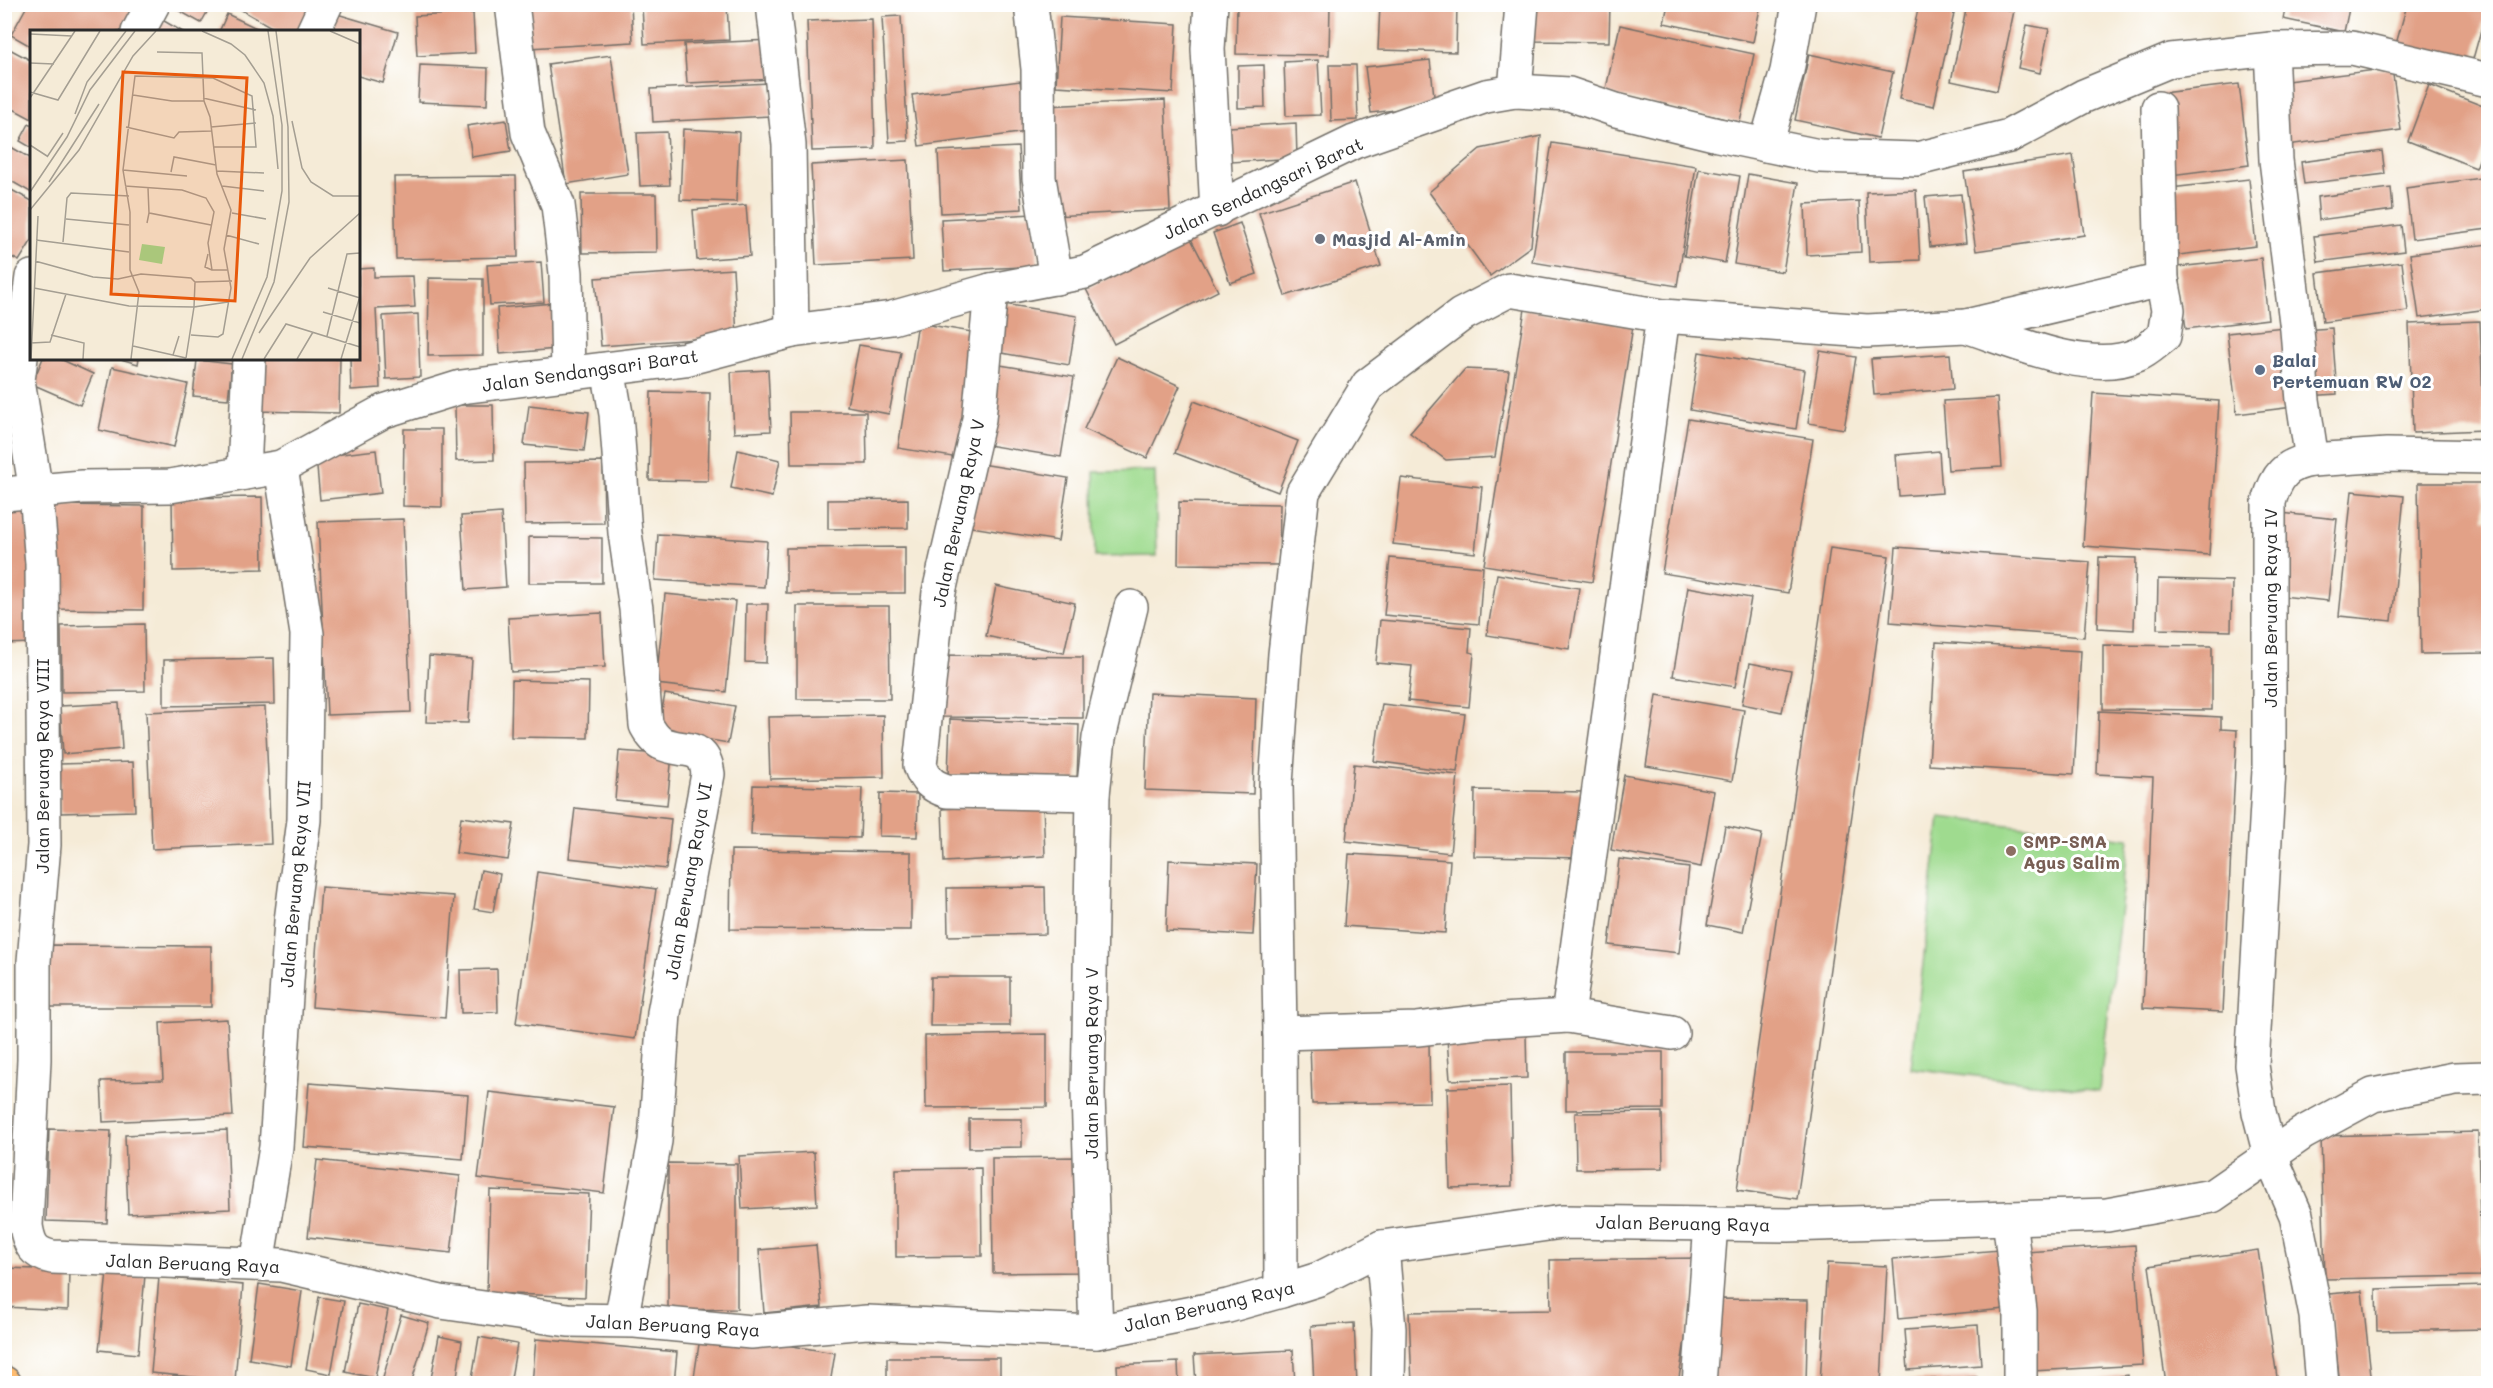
<svg xmlns="http://www.w3.org/2000/svg" width="2493" height="1388" font-family="Mali,sans-serif">
<rect width="100%" height="100%" fill="#fff"/>
<filter id="ink" filterUnits="userSpaceOnUse"><feTurbulence type="fractalNoise" baseFrequency=".0167" numOctaves="2"/><feDisplacementMap in="SourceGraphic" scale="12" xChannelSelector="R" yChannelSelector="G"/><feConvolveMatrix kernelMatrix="1 2 1 2 8 2 1 2 1" color-interpolation-filters="sRGB"/></filter>
<filter id="wash" filterUnits="userSpaceOnUse"><feTurbulence type="fractalNoise" baseFrequency=".008" numOctaves="4" result="noise"/><feDisplacementMap in="SourceGraphic" scale="24" xChannelSelector="R" yChannelSelector="G"/><feGaussianBlur stdDeviation="1.35" result="paint"/><feColorMatrix in="noise" values="0 0 0 0 0 0 0 0 0 0 0 0 0 0 0 0 0 1.4 0 .05"/><feComposite in="paint" operator="in"/></filter>
<g filter="url(#wash)">
<rect width="100%" height="100%" fill="#f5ebd7"/>
<!-- green -->
<g fill="#9fdb8f" stroke="#65835d" stroke-width="1.5">
<polygon points="1155,471 1157,556 1095,557 1094,472"/>
<polygon points="1940,817 2129,839 2099,1091 1911,1068"/>
</g>
<g id="blocks">
<!-- building -->
<g fill="#e2a187">
<polygon points="28,4 141,4 132,32 32,32 32,47 11,35"/>
<polygon points="231,4 319,4 304,32 280,32"/>
<polygon points="557,4 631,4 633,42 529,48 527,6"/>
<polygon points="1237,4 1330,4 1329,55 1236,54"/>
<polygon points="1380,4 1457,4 1456,52 1378,50"/>
<polygon points="1533,4 1610,4 1609,42 1532,41"/>
<polygon points="1668,4 1761,4 1753,42 1664,23"/>
<polygon points="1919,4 1936,4 1955,9 1934,106 1899,99"/>
<polygon points="1967,4 1986,4 2014,11 1997,91 1951,81"/>
<polygon points="2286,4 2350,4 2344,32 2283,19"/>
<polygon points="169,5 211,5 201,23"/>
<polygon points="642,5 727,5 729,40 644,44"/>
<polygon points="2407,5 2488,5 2471,66 2396,44"/>
<polygon points="473,13 475,53 417,56 415,16"/>
<polygon points="227,14 265,32 219,32"/>
<polygon points="337,14 398,32 383,83 358,76 358,32 332,32"/>
<polygon points="901,16 908,141 889,142 882,17"/>
<polygon points="1060,17 1177,24 1173,93 1056,86"/>
<polygon points="159,18 183,32 152,32"/>
<polygon points="872,19 875,149 812,151 807,21"/>
<polygon points="1620,25 1754,54 1740,122 1605,93"/>
<polygon points="2027,25 2049,29 2040,73 2018,68"/>
<polygon points="772,40 774,79 687,83 684,44"/>
<polygon points="4,46 32,61 32,119 4,104"/>
<polygon points="1809,54 1893,72 1878,138 1795,120"/>
<polygon points="611,55 628,174 566,184 548,64"/>
<polygon points="1318,60 1321,115 1286,116 1284,62"/>
<polygon points="1430,60 1435,105 1371,113 1365,67"/>
<polygon points="420,65 488,68 487,105 418,102"/>
<polygon points="1264,65 1265,107 1238,108 1238,66"/>
<polygon points="1329,65 1356,65 1358,120 1331,121"/>
<polygon points="2392,68 2401,130 2287,145 2279,82"/>
<polygon points="1020,81 1027,132 919,146 912,95"/>
<polygon points="769,83 771,116 653,122 651,89"/>
<polygon points="2239,84 2249,165 2171,175 2162,93"/>
<polygon points="2429,85 2488,108 2488,136 2476,168 2408,141"/>
<polygon points="1165,100 1170,210 1053,216 1047,106"/>
<polygon points="506,120 511,151 472,157 467,126"/>
<polygon points="1296,123 1297,158 1231,162 1229,127"/>
<polygon points="29,124 32,126 32,148 20,141"/>
<polygon points="683,129 739,132 736,202 680,200"/>
<polygon points="667,132 670,185 640,186 637,133"/>
<polygon points="1541,136 1531,246 1490,276 1429,192 1480,149"/>
<polygon points="1552,143 1696,166 1677,286 1532,262"/>
<polygon points="11,147 32,159 32,193 4,177 4,159"/>
<polygon points="1018,147 1022,209 941,213 938,151"/>
<polygon points="2382,151 2385,174 2304,184 2301,162"/>
<polygon points="2073,155 2084,235 1976,251 1964,172"/>
<polygon points="908,160 913,260 816,265 811,165"/>
<polygon points="1699,169 1740,176 1725,263 1684,256"/>
<polygon points="1748,174 1798,183 1783,272 1734,264"/>
<polygon points="516,176 518,257 396,259 394,177"/>
<polygon points="2488,177 2488,229 2412,239 2406,188"/>
<polygon points="2249,179 2256,246 2170,256 2162,189"/>
<polygon points="1355,182 1381,266 1285,296 1259,213"/>
<polygon points="4,186 32,201 32,240 19,261 4,253"/>
<polygon points="2391,188 2393,210 2319,220 2317,197"/>
<polygon points="1916,190 1920,260 1869,262 1866,192"/>
<polygon points="581,194 656,194 657,252 582,253"/>
<polygon points="1961,194 1966,243 1930,247 1925,197"/>
<polygon points="1859,201 1861,252 1807,255 1805,204"/>
<polygon points="746,205 750,256 697,260 693,210"/>
<polygon points="1034,214 1038,266 944,271 941,219"/>
<polygon points="1240,223 1257,274 1230,283 1213,233"/>
<polygon points="2401,225 2404,251 2318,262 2314,236"/>
<polygon points="1190,237 1218,291 1114,344 1086,289"/>
<polygon points="2488,244 2488,309 2419,318 2410,254"/>
<polygon points="2261,258 2268,319 2186,329 2178,267"/>
<polygon points="541,262 544,302 490,305 487,265"/>
<polygon points="2402,262 2408,311 2323,322 2317,273"/>
<polygon points="374,268 374,277 413,276 415,307 376,309 380,388 351,390 350,358 358,358 358,269"/>
<polygon points="733,269 737,336 601,346 595,278"/>
<polygon points="429,278 483,279 483,355 428,356"/>
<polygon points="553,303 556,349 500,354 497,308"/>
<polygon points="1004,304 1077,316 1069,365 996,352"/>
<polygon points="1525,309 1633,326 1592,582 1484,565"/>
<polygon points="418,314 420,377 386,379 383,316"/>
<polygon points="2480,321 2484,430 2413,433 2409,324"/>
<polygon points="918,323 978,333 958,458 898,448"/>
<polygon points="2284,327 2293,407 2237,414 2227,333"/>
<polygon points="2332,328 2337,394 2307,396 2302,330"/>
<polygon points="859,345 901,352 889,414 847,406"/>
<polygon points="1820,351 1856,357 1844,429 1808,423"/>
<polygon points="1699,352 1805,370 1796,429 1690,410"/>
<polygon points="1950,354 1953,389 1874,395 1871,359"/>
<polygon points="1117,357 1180,386 1147,458 1084,429"/>
<polygon points="43,358 58,358 93,374 80,405 32,384"/>
<polygon points="117,358 139,358 138,364"/>
<polygon points="258,358 340,358 339,413 257,411"/>
<polygon points="197,360 232,364 228,399 193,396"/>
<polygon points="1000,365 1074,377 1061,457 987,445"/>
<polygon points="112,367 188,384 174,447 99,430"/>
<polygon points="1465,369 1509,371 1495,457 1446,460 1410,433"/>
<polygon points="768,370 771,431 734,433 731,372"/>
<polygon points="651,392 710,393 708,481 649,480"/>
<polygon points="2093,393 2219,401 2209,555 2083,546"/>
<polygon points="1997,398 2002,467 1948,470 1943,401"/>
<polygon points="1194,401 1298,441 1278,492 1175,453"/>
<polygon points="455,405 493,405 494,460 456,461"/>
<polygon points="529,405 589,412 584,451 524,445"/>
<polygon points="790,412 866,412 867,464 791,464"/>
<polygon points="1688,419 1813,439 1788,593 1662,573"/>
<polygon points="404,429 442,429 442,507 403,506"/>
<polygon points="376,450 381,493 320,500 316,457"/>
<polygon points="738,450 780,460 772,497 731,488"/>
<polygon points="1939,451 1942,493 1899,496 1896,455"/>
<polygon points="603,462 604,523 525,524 524,463"/>
<polygon points="975,463 1068,478 1058,541 965,526"/>
<polygon points="1401,478 1482,487 1475,553 1393,544"/>
<polygon points="2418,483 2483,483 2484,519 2488,519 2488,653 2421,654"/>
<polygon points="2352,491 2404,496 2392,621 2339,616"/>
<polygon points="262,497 263,569 173,571 172,498"/>
<polygon points="908,499 908,528 828,529 828,500"/>
<polygon points="1179,502 1280,504 1279,565 1178,564"/>
<polygon points="53,505 144,506 143,610 53,609"/>
<polygon points="4,508 30,508 32,643 4,644"/>
<polygon points="501,513 506,587 466,590 461,516"/>
<polygon points="2281,513 2337,519 2328,601 2272,595"/>
<polygon points="403,519 411,712 327,715 318,522"/>
<polygon points="658,534 767,541 764,587 655,580"/>
<polygon points="529,537 602,538 602,583 529,583"/>
<polygon points="905,547 905,593 786,593 786,548"/>
<polygon points="1896,547 2090,562 2084,637 1890,622"/>
<polygon points="1830,548 1889,556 1797,1199 1737,1190"/>
<polygon points="2099,557 2136,558 2134,630 2097,628"/>
<polygon points="1390,558 1483,567 1479,624 1384,615"/>
<polygon points="1497,574 1579,588 1569,649 1487,635"/>
<polygon points="2158,579 2232,581 2231,631 2157,629"/>
<polygon points="996,586 1075,603 1064,653 986,636"/>
<polygon points="1688,587 1751,598 1735,687 1673,676"/>
<polygon points="665,594 735,601 726,692 656,684"/>
<polygon points="746,604 768,604 766,663 745,662"/>
<polygon points="797,606 889,606 890,699 797,699"/>
<polygon points="602,613 605,667 511,672 508,618"/>
<polygon points="1380,620 1471,628 1469,652 1474,653 1469,707 1408,701 1412,666 1376,663"/>
<polygon points="144,624 145,691 62,692 61,626"/>
<polygon points="1936,642 2081,651 2074,774 1929,765"/>
<polygon points="2103,645 2212,646 2212,710 2103,709"/>
<polygon points="941,655 1083,657 1083,718 940,717"/>
<polygon points="429,656 472,659 468,723 426,722"/>
<polygon points="274,658 275,704 164,706 164,660"/>
<polygon points="1750,663 1791,671 1782,712 1742,704"/>
<polygon points="512,680 589,682 588,738 511,737"/>
<polygon points="1149,693 1256,698 1253,794 1145,790"/>
<polygon points="665,694 735,706 728,743 658,731"/>
<polygon points="1657,695 1744,710 1732,781 1646,766"/>
<polygon points="119,703 122,749 63,754 60,706"/>
<polygon points="1382,704 1465,714 1457,772 1374,761"/>
<polygon points="265,707 271,844 152,849 146,712"/>
<polygon points="2099,711 2221,717 2221,729 2237,730 2223,1012 2143,1008 2153,777 2097,774"/>
<polygon points="883,715 884,777 770,779 768,717"/>
<polygon points="950,719 1079,725 1077,780 948,776"/>
<polygon points="619,751 672,755 667,805 615,800"/>
<polygon points="133,762 135,811 60,813 59,764"/>
<polygon points="1354,764 1458,775 1450,853 1346,841"/>
<polygon points="1624,775 1714,791 1701,867 1611,850"/>
<polygon points="753,785 862,788 860,838 751,835"/>
<polygon points="1475,790 1584,792 1583,858 1474,856"/>
<polygon points="880,793 918,794 917,837 879,836"/>
<polygon points="1043,803 1045,856 944,862 942,809"/>
<polygon points="575,808 671,819 666,869 569,858"/>
<polygon points="461,817 514,824 508,860 456,853"/>
<polygon points="1725,826 1762,834 1743,932 1707,925"/>
<polygon points="731,850 911,852 911,930 730,929"/>
<polygon points="1349,854 1450,860 1445,933 1344,926"/>
<polygon points="1619,859 1689,868 1679,953 1609,945"/>
<polygon points="1169,860 1257,864 1253,935 1166,931"/>
<polygon points="481,870 500,874 493,912 474,909"/>
<polygon points="537,872 656,889 635,1039 516,1023"/>
<polygon points="321,887 454,896 445,1018 312,1007"/>
<polygon points="1045,887 1046,934 948,936 947,888"/>
<polygon points="50,945 211,946 211,1007 50,1007"/>
<polygon points="497,969 498,1012 461,1013 460,970"/>
<polygon points="931,977 1010,977 1010,1026 930,1026"/>
<polygon points="227,1019 233,1116 103,1122 101,1081 163,1080 160,1023"/>
<polygon points="1047,1034 1047,1107 926,1108 925,1036"/>
<polygon points="1526,1034 1527,1078 1450,1080 1447,1038"/>
<polygon points="1429,1042 1430,1102 1312,1104 1310,1044"/>
<polygon points="1566,1052 1663,1052 1663,1109 1566,1110"/>
<polygon points="309,1083 468,1095 463,1159 304,1147"/>
<polygon points="1510,1086 1512,1186 1450,1188 1447,1088"/>
<polygon points="489,1092 614,1107 604,1193 478,1178"/>
<polygon points="1662,1112 1663,1168 1576,1169 1575,1113"/>
<polygon points="969,1119 1022,1119 1022,1147 969,1148"/>
<polygon points="49,1129 111,1131 107,1223 46,1221"/>
<polygon points="227,1130 230,1209 128,1214 125,1135"/>
<polygon points="2478,1132 2481,1276 2325,1279 2321,1136"/>
<polygon points="814,1152 817,1205 742,1209 739,1156"/>
<polygon points="1084,1157 1085,1272 993,1273 992,1158"/>
<polygon points="317,1160 460,1176 451,1253 308,1237"/>
<polygon points="668,1163 737,1164 737,1309 668,1310"/>
<polygon points="981,1168 982,1256 896,1257 896,1169"/>
<polygon points="490,1190 589,1194 585,1297 487,1293"/>
<polygon points="816,1245 822,1307 764,1313 759,1250"/>
<polygon points="2135,1245 2143,1365 2032,1371 2025,1252"/>
<polygon points="1999,1250 2005,1309 1898,1319 1893,1259"/>
<polygon points="2258,1250 2278,1384 2166,1384 2149,1266"/>
<polygon points="1698,1258 1678,1384 1412,1384 1409,1312 1551,1310 1550,1260"/>
<polygon points="1827,1263 1887,1266 1881,1384 1820,1384"/>
<polygon points="4,1268 69,1270 68,1310 4,1307"/>
<polygon points="107,1272 145,1275 138,1354 99,1350"/>
<polygon points="159,1277 243,1285 235,1381 151,1373"/>
<polygon points="259,1284 302,1291 291,1366 249,1359"/>
<polygon points="2488,1286 2488,1329 2377,1331 2376,1289"/>
<polygon points="2362,1291 2372,1384 2340,1384 2329,1294"/>
<polygon points="319,1297 344,1301 331,1374 306,1369"/>
<polygon points="1716,1299 1808,1300 1806,1384 1714,1384"/>
<polygon points="358,1304 388,1310 375,1378 345,1372"/>
<polygon points="401,1315 429,1323 411,1384 402,1384 383,1378"/>
<polygon points="1354,1323 1357,1384 1314,1384 1311,1326"/>
<polygon points="1978,1325 1981,1365 1908,1370 1905,1330"/>
<polygon points="701,1331 835,1353 830,1384 693,1384"/>
<polygon points="439,1336 462,1341 456,1384 430,1384"/>
<polygon points="479,1337 517,1344 510,1384 471,1384"/>
<polygon points="536,1339 677,1352 674,1384 532,1384"/>
<polygon points="1293,1350 1295,1384 1196,1384 1194,1355"/>
<rect x="887" y="1358" width="113" height="26"/>
<polygon points="1178,1362 1179,1384 1118,1384 1117,1365"/>
<polygon points="2128,1375 2129,1384 2086,1384 2085,1382"/>
<polygon points="1977,1377 1977,1384 1900,1384 1900,1381"/>
</g>
</g>
</g>
<g filter="url(#ink)">
<use href="#blocks" fill-opacity="0" stroke="#726e67" stroke-width="1.5"/>
<g fill="none" stroke-linecap="round" stroke-linejoin="round">
<defs>
<g id="street">
<polyline points="512,4 528,133 558,205 566,273 568,374"/>
<polyline points="773,4 789,145 792,331"/>
<polyline points="1031,4 1038,69 1039,178 1056,278"/>
<polyline points="1211,4 1208,49 1217,210"/>
<polyline points="138,32 153,4"/>
<polyline points="313,32 326,4"/>
<path d="M2271,49L2276,160L2297,330L2303,400L2312,460C2285,464 2276,477 2269,502V770L2252,1065L2259,1112L2270,1155L2296,1215L2316,1316L2322,1384"/>
<polyline points="1515,91 1522,4"/>
<polyline points="1766,145 1787,71 1799,4"/>
<path d="M32,277L18,380L36,492L42,563L44,845L34,961V1060L26,1226C29,1244 33,1253 52,1257L281,1265L441,1302L568,1320L635,1321L751,1332L867,1322L1096,1332L1228,1306L1281,1291L1319,1279L1382,1247L1562,1222L1788,1225L2107,1215L2212,1196L2303,1133L2373,1095L2455,1079L2488,1078"/>
<path d="M991,290L979,419L939,592L920,765C925,780 931,786 947,791L1093,794"/>
<polyline points="1663,316 1568,1016 1672,1033"/>
<path d="M1966,326C2012,341 2090,376 2137,355C2147,351 2156,342 2164,336L2168,310L2162,280"/>
<path d="M608,369L616,414L625,533L636,609L646,725C650,732 654,739 661,743C683,754 704,741 708,774L664,1013L655,1141L621,1320"/>
<polyline points="2312,460 2387,455 2488,457"/>
<polyline points="244,473 249,358"/>
<polyline points="4,494 82,487 170,486 281,467 384,411 461,387 685,359 792,331 892,318 991,290 1085,272 1354,142 1486,96 1515,91 1569,94 1616,110 1718,135 1819,156 1917,159 2009,136 2084,96 2171,60 2271,49 2352,48 2488,80"/>
<polyline points="1280,1033 1417,1029 1486,1021 1568,1016"/>
<polyline points="2009,1218 2020,1311 2020,1384"/>
<polyline points="1382,1247 1389,1329 1388,1384"/>
<polyline points="257,1264 276,1147 291,921 304,820 307,634 281,467"/>
<polyline points="1281,1291 1280,1033 1276,784 1285,654 1303,492 1368,385 1461,315 1509,290 1663,316 1867,331 1966,326 2162,280 2158,108"/>
<polyline points="1096,1332 1088,1095 1093,794 1099,738 1131,607"/>
<polyline points="1699,1384 1711,1224"/>
</g>
<polyline id="highway" points="4,1383 5,1384"/>
</defs>
<!-- street casing -->
<use href="#street" stroke="#726e67" stroke-width="36"/>
<!-- highway casing -->
<use href="#highway" stroke="#726e67" stroke-width="36"/>
<!-- street -->
<use href="#street" stroke="#fff" stroke-width="33"/>
<!-- highway -->
<use href="#highway" stroke="#febc70" stroke-width="33"/>
</g>
</g>
<!-- markers -->
<circle fill="#6b7280" stroke="#fff" stroke-width="2" cx="1320" cy="239" r="6"/>
<circle fill="#5c6f8a" stroke="#fff" stroke-width="2" cx="2260" cy="370" r="6"/>
<circle fill="#8d6e63" stroke="#fff" stroke-width="2" cx="2011" cy="851" r="6"/>
<g text-anchor="middle" dominant-baseline="central" stroke-width="6" stroke-linejoin="round" paint-order="stroke">
<!-- street labels -->
<g font-size="18" fill="#2b2b2b" stroke="#fff">
<text transform="translate(1263 188) rotate(-25)">Jalan Sendangsari Barat</text>
<text transform="translate(590 370) rotate(-8)">Jalan Sendangsari Barat</text>
<text transform="translate(958 513) rotate(-78)">Jalan Beruang Raya V</text>
<text transform="translate(2270 608) rotate(-90)">Jalan Beruang Raya IV</text>
<text transform="translate(42 766) rotate(-90)">Jalan Beruang Raya VIII</text>
<text transform="translate(688 881) rotate(-80)">Jalan Beruang Raya VI</text>
<text transform="translate(295 884) rotate(-85)">Jalan Beruang Raya VII</text>
<text transform="translate(1091 1063) rotate(-90)">Jalan Beruang Raya V</text>
<text transform="translate(1683 1223) rotate(1)">Jalan Beruang Raya</text>
<text transform="translate(193 1263) rotate(2)">Jalan Beruang Raya</text>
<text transform="translate(1209 1306) rotate(-13)">Jalan Beruang Raya</text>
<text transform="translate(673 1325) rotate(3)">Jalan Beruang Raya</text>
</g>
<!-- worship labels -->
<g font-size="18" font-weight="bold" fill="#5b616d" stroke="#fff" text-anchor="start">
<text x="1332" y="239">Masjid Al-Amin</text>
</g>
<!-- service labels -->
<g font-size="18" font-weight="bold" fill="#4e5e75" stroke="#fff" text-anchor="start">
<text x="2272" y="360">Balai<tspan x="2272" dy="21">Pertemuan RW 02</tspan></text>
</g>
<!-- education labels -->
<g font-size="18" font-weight="bold" fill="#785e54" stroke="#fff" text-anchor="start">
<text x="2023" y="841">SMP-SMA<tspan x="2023" dy="21">Agus Salim</tspan></text>
</g>
</g>
<!-- overview -->
<g transform="translate(30 30)">
<rect width="330" height="330" fill="#f5ebd7"/>
<path d="M112,214L135,217L132,234L109,230Z" fill="#9fdb8f"/>
<path fill="none" stroke="#a49e92" stroke-width="1.5" d="M172,1L201,14L215,25L234,53L243,86L248,139M300,1L330,14M0,4L42,6M127,22L172,23L174,71L180,87L187,144L201,180L194,219L201,258L193,304L188,307L161,305M0,33L24,34M0,62L28,70L70,1M103,65L142,71H174M0,68L45,1M173,68L226,80M45,84L57,52L96,1M262,91L272,138L281,152L303,166H330M96,97L144,108L149,102L181,101M181,97L226,93M0,115L17,126M17,127L33,103M93,140L157,146M187,141L234,143M141,142L144,127L186,135M19,152L69,74M95,156L152,160L176,168L184,182L178,213L182,240H197M192,156L234,161M118,158L119,183M0,162L37,107L60,60L105,1M0,180L49,120L103,26L126,1M202,183L236,189M36,189L99,195M117,193L119,183L181,195M196,205L229,214M6,210L99,222M33,212L37,168L41,163L99,166M178,224L175,237L182,240M5,231L63,247L88,249L111,244L161,248L165,252L202,251M4,258L99,276L164,277L165,252M298,258L330,268M293,282L330,293M229,303L280,228L330,183M21,305L54,313L53,329M297,306L317,224L330,223M1,313L20,312L36,264M103,316L156,328M143,325L149,306M156,328L164,277L198,272M1,329L8,186M101,329L109,262L100,240V182L93,140L105,46L183,48L222,66L226,117H184M202,329L237,247L252,161V95L238,1M212,329L244,252L259,172L258,97L246,1M234,329L256,294L330,317M267,329L283,302M311,329L330,266"/>
<path fill="#e8590c" fill-opacity="0.15" stroke="#e8590c" stroke-width="3" d="M93,42L217,48L205,271L81,264Z"/>
<rect width="330" height="330" fill="none" stroke="#2b2b2b" stroke-width="3"/>
</g>
<!-- margin -->
<rect width="2493" height="1388" fill="none" stroke="#fff" stroke-width="24"/>
</svg>
